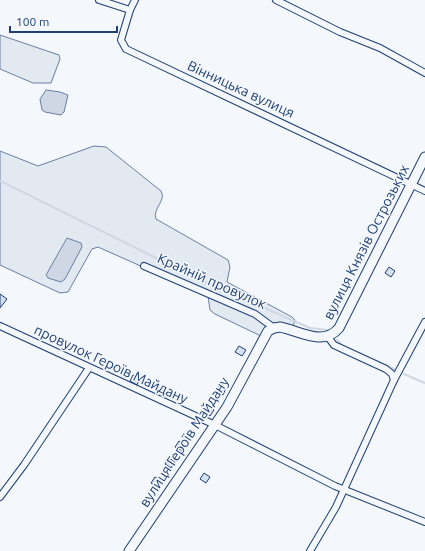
<svg xmlns="http://www.w3.org/2000/svg" width="425" height="551" font-family="Ubuntu,sans-serif">
<rect width="100%" height="100%" fill="#f4f7fb"/>
<!-- green -->
<g fill="#e3e9f0" stroke="#687fa3">
<polygon points="0,35 59,55 60,59 51,83 33,83 0,69"/>
<path d="M94,146L106,147L161,191C167,200 152,209 156,219L228,260L230,267L227,282L292,317L295,320L292,330L280,327L263,337L215,314L210,310L208,296L98,247L92,249L68,292L60,293L0,265V151L38,166Z"/>
</g>
<!-- water -->
<g fill="#cfd7e4" stroke="#687fa3">
<polygon points="46,90 60,92 68,95 64,112 61,115 45,112 42,110 40,99"/>
<polygon points="67,238 81,243 82,247 65,279 61,282 48,278 46,275"/>
</g>
<g fill="none" stroke-linecap="round" stroke-linejoin="round">
<!-- stream -->
<g stroke="#cfd7e4" stroke-width="2">
<polyline points="0,181 205,282 310,328 328,330"/>
<polyline points="337,340 343,346 394,369"/>
<polyline points="404,374 425,383"/>
</g>
</g>
<!-- building -->
<g fill="#d5e0f0" stroke="#1d3f73">
<polygon points="389,267 395,271 391,277 385,273"/>
<polygon points="0,294 7,299 0,308"/>
<polygon points="239,346 246,350 242,356 235,352"/>
<polygon points="133,375 140,378 137,385 130,381"/>
<polygon points="220,384 226,388 223,395 216,391"/>
<polygon points="208,406 214,410 210,416 204,412"/>
<polygon points="179,441 185,445 182,451 175,447"/>
<polygon points="169,458 175,462 171,468 165,464"/>
<polygon points="204,473 210,477 206,483 200,479"/>
<polygon points="155,477 161,481 157,487 151,483"/>
</g>
<g fill="none" stroke-linecap="round" stroke-linejoin="round">
<defs>
<g id="street">
<polyline points="99,0 130,10 121,40 126,49 425,191"/>
<polyline points="276,0 340,32 380,48 425,73"/>
<polyline points="130,10 135,0"/>
<polyline points="144,266 255,314 274,328"/>
<polyline points="0,326 215,425 335,486 425,522"/>
<polyline points="328,337 334,345 386,369 392,374 394,380"/>
<polyline points="0,497 24,465 89,368"/>
<polyline points="310,551 336,507 394,380 425,322"/>
</g>
<path id="secondary" d="M129,551L227,407L268,331L274,328L280,327C300,331 323,347 339,328L425,157"/>
</defs>
<!-- street casing -->
<use href="#street" stroke="#1d3f73" stroke-width="8"/>
<!-- secondary casing -->
<use href="#secondary" stroke="#1d3f73" stroke-width="11"/>
<!-- street -->
<use href="#street" stroke="#f4f7fb" stroke-width="6"/>
<!-- secondary -->
<use href="#secondary" stroke="#f4f7fb" stroke-width="9"/>
</g>
<g text-anchor="middle" dominant-baseline="central" stroke-width="3" stroke-linejoin="round" paint-order="stroke">
<!-- street labels -->
<g font-size="14" fill="#1d3f73" stroke="#f4f7fb">
<text transform="translate(241 89) rotate(25)">Вінницька вулиця</text>
<text transform="translate(366 242) rotate(-63)">вулиця Князів Острозьких</text>
<text transform="translate(212 281) rotate(24)">Крайній провулок</text>
<text transform="translate(111 364) rotate(25)">провулок Героїв Майдану</text>
<text transform="translate(184 442) rotate(-57)">вулиця Героїв Майдану</text>
</g>
</g>
<!-- scale -->
<path d="M10 26v6h107v-6" fill="none" stroke="#1d3f73" stroke-width="2"/>
<text x="16" y="26" font-size="12" fill="#1d3f73" stroke="#f4f7fb" stroke-width="3" paint-order="stroke">100 m</text>
</svg>
